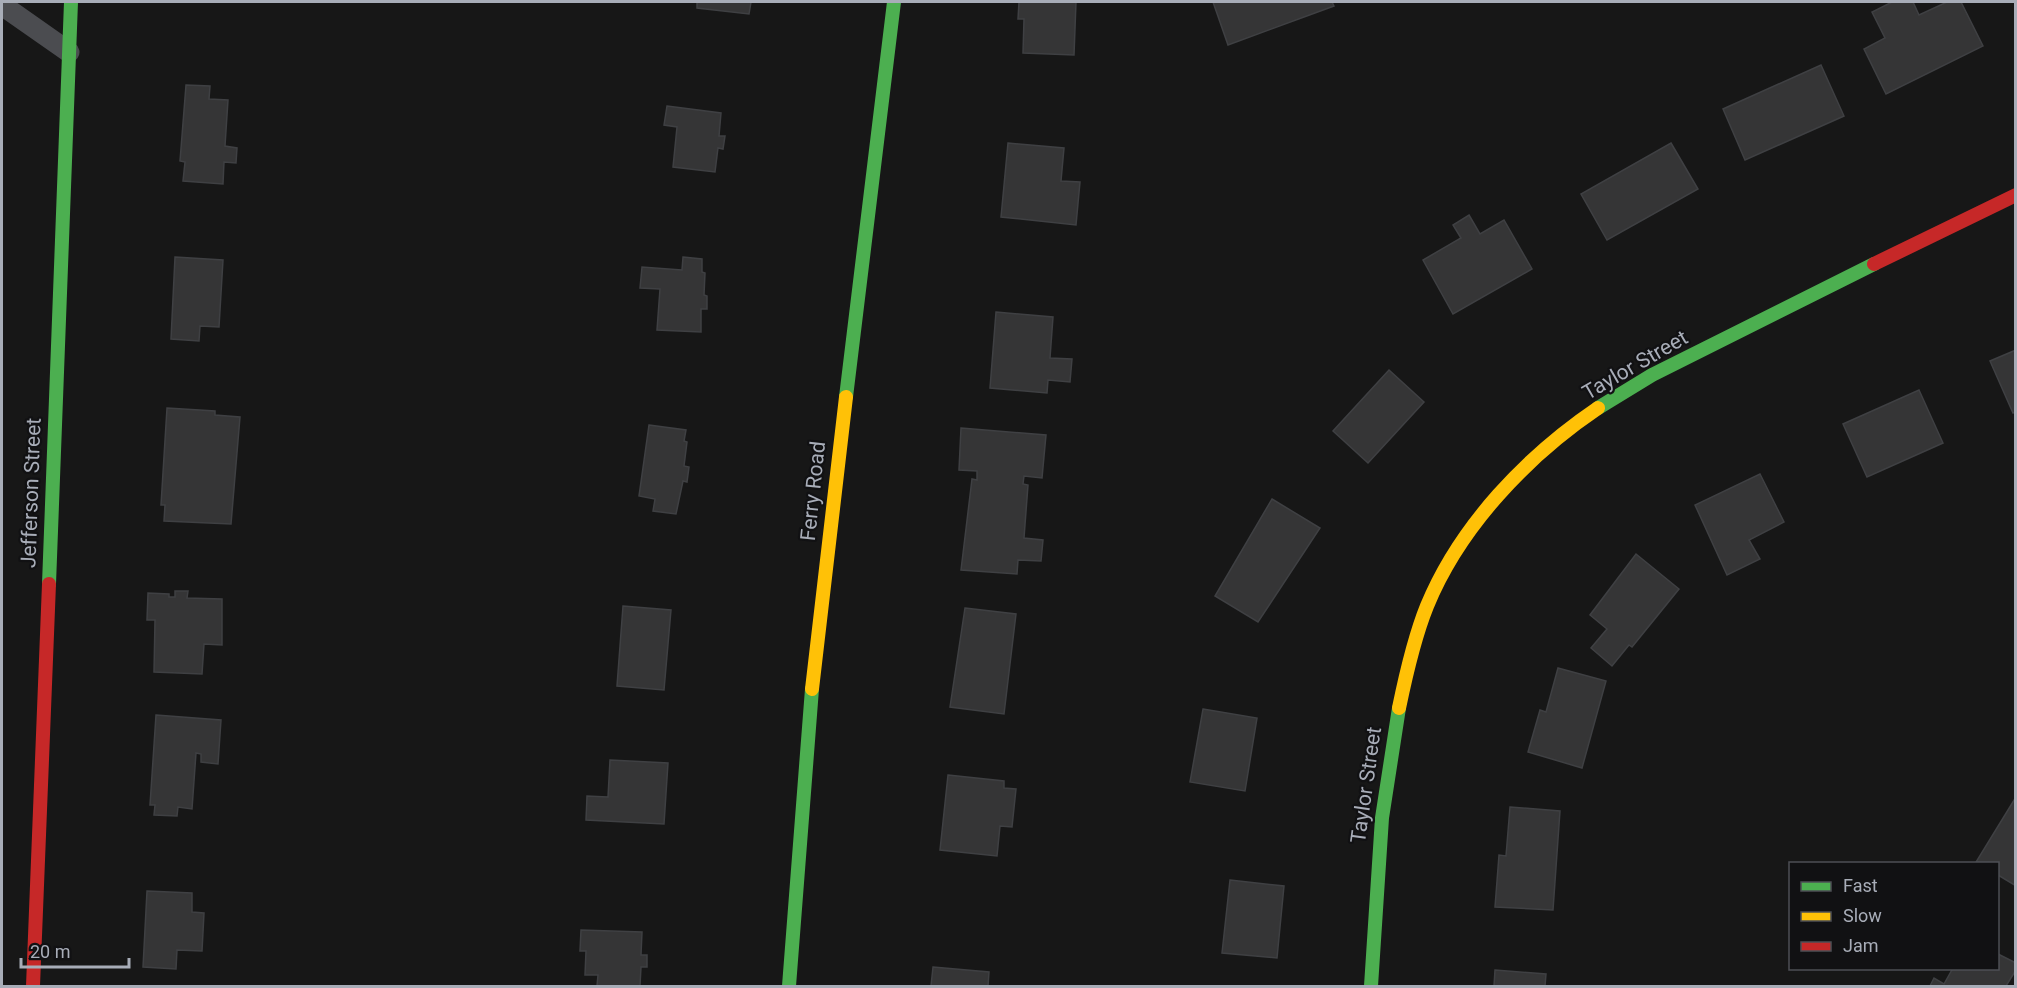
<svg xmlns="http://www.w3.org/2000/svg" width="2017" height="988" font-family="Roboto,sans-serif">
<rect width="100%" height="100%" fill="#171717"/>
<!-- building -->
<g fill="#353536" stroke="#3f4043" stroke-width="1.5">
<polygon points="697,2 751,2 749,14 697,8"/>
<polygon points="1019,2 1076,2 1074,55 1023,53 1024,19 1018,19"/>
<polygon points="1213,2 1332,2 1334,6 1228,45"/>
<polygon points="1892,2 1913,2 1919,15 1947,2 1961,2 1983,46 1886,94 1864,49 1885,38 1872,12"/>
<polygon points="1821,65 1844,116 1745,160 1723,109"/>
<polygon points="186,85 210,86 209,99 228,100 225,146 237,148 236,163 224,162 223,184 183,181 185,162 180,161"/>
<polygon points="667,106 721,113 719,136 725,136 723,149 718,148 715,172 673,167 677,127 664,125"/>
<polygon points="1008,143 1064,148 1061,181 1080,182 1076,225 1001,217"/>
<polygon points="1671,143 1698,189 1607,240 1581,194"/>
<polygon points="1469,215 1480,234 1504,220 1532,269 1453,314 1423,260 1461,238 1453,225"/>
<polygon points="175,257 223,260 219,327 200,326 199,341 171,339"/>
<polygon points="683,257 702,259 702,272 705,273 704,295 707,296 707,309 701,309 701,332 657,330 660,289 640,288 642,267 682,270"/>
<polygon points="996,312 1053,317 1050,358 1072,359 1070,382 1048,380 1047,393 990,388"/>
<polygon points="2016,350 2016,412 2013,413 1990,361"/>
<polygon points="1389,370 1424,402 1368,463 1333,431"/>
<polygon points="1919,390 1943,443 1867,477 1843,424"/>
<polygon points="167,408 215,411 215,415 240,417 231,524 164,521 165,505 161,505"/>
<polygon points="649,425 686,430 684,441 687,442 684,466 689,467 687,482 683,481 676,514 653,511 655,499 639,496"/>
<polygon points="961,428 1046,435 1042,478 1024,476 1023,484 1028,485 1024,538 1043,540 1041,561 1018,560 1017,574 961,570 972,479 977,480 977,471 959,470"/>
<polygon points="1760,474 1784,522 1749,540 1760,559 1727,575 1695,505"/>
<polygon points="1272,499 1320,528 1258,622 1215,596"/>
<polygon points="1636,554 1679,589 1632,647 1629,645 1612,666 1591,648 1607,629 1590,615"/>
<polygon points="175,591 188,591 187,598 222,599 222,645 204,644 202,674 154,672 155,620 147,620 148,593 169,594 169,597 175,597"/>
<polygon points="623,606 671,610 664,690 617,686"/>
<polygon points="965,608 1016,614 1004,714 950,707"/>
<polygon points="1558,668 1606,681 1582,768 1528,752 1540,710 1546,712"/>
<polygon points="1203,709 1257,718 1245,791 1190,782"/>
<polygon points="156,715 221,720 218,764 201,762 201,754 196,753 192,809 178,807 177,816 154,815 155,805 150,805"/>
<polygon points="610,760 668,763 664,824 586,820 587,796 608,797"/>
<polygon points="948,775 1004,781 1004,788 1016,789 1012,827 1000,826 997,856 940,850"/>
<polygon points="2016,797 2016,886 1998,875 1998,864 1976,862"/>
<polygon points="1510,807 1560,811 1553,910 1495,907 1499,855 1506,856"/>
<polygon points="1230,880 1284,886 1277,958 1222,953"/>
<polygon points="147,891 192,893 192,912 204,913 202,951 177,950 176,969 143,967"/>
<polygon points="581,930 642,932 641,955 647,955 647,967 641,967 640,986 597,986 598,975 585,975 586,951 580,951"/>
<polygon points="1998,954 2016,963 2016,970 2006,986 1930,986 1934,978 1944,984 1953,968 1998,968"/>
<polygon points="933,967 989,972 988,986 931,986"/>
<polygon points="1495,970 1546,974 1545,986 1494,986"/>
</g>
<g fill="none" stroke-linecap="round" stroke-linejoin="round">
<!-- lane -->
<polyline stroke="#4b4c50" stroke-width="21" points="2,5 69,52"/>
<!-- fast -->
<g stroke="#4caf50" stroke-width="14">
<polyline points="846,397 894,2"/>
<polyline points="1598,408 1652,375 1874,264"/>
<polyline points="49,584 71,2"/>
<polyline points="789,986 812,689"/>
<polyline points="1371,986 1382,818 1399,708"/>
</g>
<!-- slow -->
<g stroke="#ffc107" stroke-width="14">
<polyline points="812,689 846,397"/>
<path d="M1399,708C1406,674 1414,638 1427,606C1460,526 1527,456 1598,408"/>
</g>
<!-- jam -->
<g stroke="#c62828" stroke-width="14">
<polyline points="1874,264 2016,195"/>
<polyline points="33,986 49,584"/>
</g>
</g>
<g text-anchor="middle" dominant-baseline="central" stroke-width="4.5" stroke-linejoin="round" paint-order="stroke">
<!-- street labels -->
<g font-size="21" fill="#a8adb8" stroke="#111113">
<text transform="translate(1635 365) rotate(-30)">Taylor Street</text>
<text transform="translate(813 491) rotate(-84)">Ferry Road</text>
<text transform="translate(31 493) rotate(-88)">Jefferson Street</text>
<text transform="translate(1366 785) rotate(-82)">Taylor Street</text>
</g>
</g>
<!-- border -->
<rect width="2017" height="988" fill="none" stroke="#a8adb8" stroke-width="6"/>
<!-- legend -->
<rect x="1789" y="862" width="210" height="108" fill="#111113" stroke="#4d4f55" stroke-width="1.5"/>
<rect x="1801" y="882" width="30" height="9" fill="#4caf50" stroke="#4d4f55" stroke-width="1.5"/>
<text x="1843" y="892" font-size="18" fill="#a8adb8">Fast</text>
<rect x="1801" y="912" width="30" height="9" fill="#ffc107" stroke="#4d4f55" stroke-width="1.5"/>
<text x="1843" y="922" font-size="18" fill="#a8adb8">Slow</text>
<rect x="1801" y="942" width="30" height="9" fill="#c62828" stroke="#4d4f55" stroke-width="1.5"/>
<text x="1843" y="952" font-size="18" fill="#a8adb8">Jam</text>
<!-- scale -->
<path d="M21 958v9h108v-9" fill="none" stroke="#a8adb8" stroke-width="3"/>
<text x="30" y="958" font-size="18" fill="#a8adb8" stroke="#111113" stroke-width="4.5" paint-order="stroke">20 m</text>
</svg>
